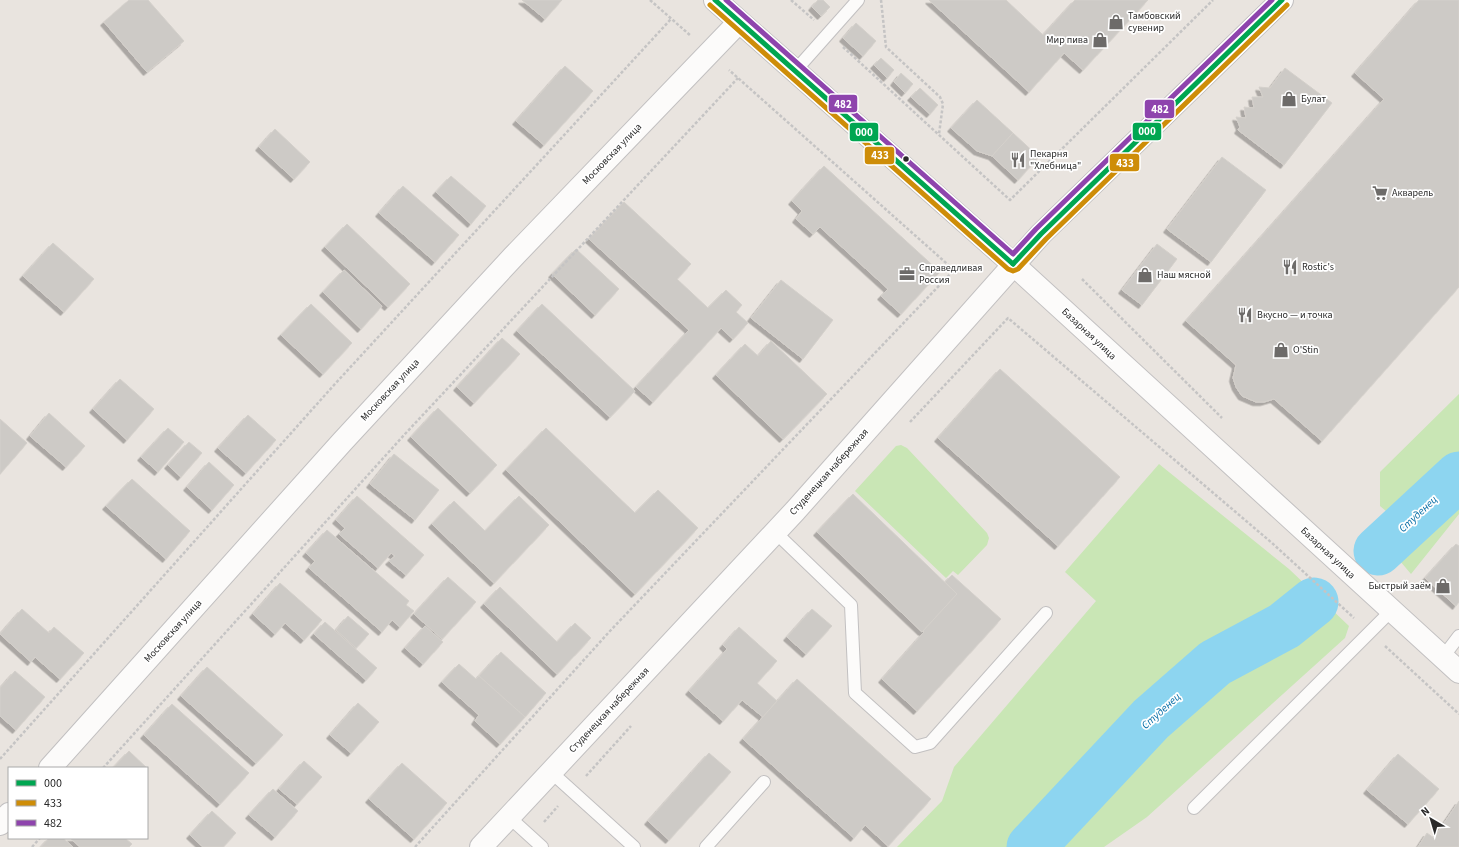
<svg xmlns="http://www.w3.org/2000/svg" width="1459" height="847" font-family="'Source Sans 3',sans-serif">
<defs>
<filter id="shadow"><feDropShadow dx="-3.5" dy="3.5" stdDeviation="0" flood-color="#0004"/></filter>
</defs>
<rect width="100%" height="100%" fill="#e9e4df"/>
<!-- green -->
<g fill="#c9e6b5">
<polygon points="1459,394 1459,514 1411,574 1400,561 1416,536 1380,506 1380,472"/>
<polygon points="901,445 907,448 987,533 989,538 987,545 958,575 953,571 946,578 855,491 896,446"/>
<polygon points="1159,464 1289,569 1349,626 1345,638 1147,817 1104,847 897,847 942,801 954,767 1096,601 1065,572"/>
</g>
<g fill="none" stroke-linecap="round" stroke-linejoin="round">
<!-- river -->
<g stroke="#8dd5f0" stroke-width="49">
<polyline points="1378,551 1459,476"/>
<polyline points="1031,847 1151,719 1215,663 1284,626 1314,602"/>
</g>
</g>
<!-- building -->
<g fill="#cdcac6" stroke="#d4d0cb" filter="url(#shadow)">
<polygon points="129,0 148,0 184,41 147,72 104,22"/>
<polygon points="522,0 562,0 545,19"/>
<polygon points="818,0 823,0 830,7 821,16 812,7"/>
<polygon points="929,0 1006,0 1043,35 1075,0 1148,0 1083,70 1064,53 1029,92"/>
<polygon points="1419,0 1459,0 1459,287 1322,441 1274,399 1264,402 1256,402 1242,396 1236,387 1233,378 1236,365 1186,321 1384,99 1355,73"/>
<polygon points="856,23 876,41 863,56 843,38"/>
<polygon points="881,58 894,70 887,78 874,65"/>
<polygon points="565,66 593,91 544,145 516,121"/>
<polygon points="1285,68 1332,103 1284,165 1238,130 1240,127 1236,117 1246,118 1244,107 1254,108 1252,97 1263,97 1259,87 1270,88"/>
<polygon points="901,73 913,84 905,93 894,82"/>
<polygon points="920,88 938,105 930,114 911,97"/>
<polygon points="977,100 1013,133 992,156 977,151 951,128"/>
<polygon points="275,129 310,162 294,179 259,147"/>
<polygon points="1013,133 1039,157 1018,180 992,156"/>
<polygon points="1222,157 1266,190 1211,262 1167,229"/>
<polygon points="824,166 940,272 901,314 881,296 888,289 820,227 813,234 796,219 802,211 792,201"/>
<polygon points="451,176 486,206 471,224 436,192"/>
<polygon points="403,186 459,235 435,262 379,213"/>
<polygon points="624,202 691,264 677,279 708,308 726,290 742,305 736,312 748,323 733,339 721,328 653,402 636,387 689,330 589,239"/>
<polygon points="347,224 410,284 388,307 325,247"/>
<polygon points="53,243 94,279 64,312 23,276"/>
<polygon points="1157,244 1177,259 1142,305 1122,290"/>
<polygon points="576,249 619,289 595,315 552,274"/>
<polygon points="344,270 382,306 361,329 323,292"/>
<polygon points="781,280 833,320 803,359 751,318"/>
<polygon points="311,304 352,343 323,374 281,335"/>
<polygon points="542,304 635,391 610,417 517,331"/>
<polygon points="502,338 520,354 474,403 457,387"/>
<polygon points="771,341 827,394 783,439 716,375 745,344 758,356"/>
<polygon points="1000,369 1120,477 1058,546 938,438"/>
<polygon points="120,379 154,409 127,440 93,409"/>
<polygon points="438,408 497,465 470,493 411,437"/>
<polygon points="49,413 85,446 66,467 30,436"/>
<polygon points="248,415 276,440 246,473 218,448"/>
<polygon points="0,419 27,443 0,474"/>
<polygon points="168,428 184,442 158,472 141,457"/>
<polygon points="546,428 635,513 658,490 698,528 635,594 506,470"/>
<polygon points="189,442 202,453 181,477 168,465"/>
<polygon points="394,454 439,490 415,520 370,484"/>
<polygon points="209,462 234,485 212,510 187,487"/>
<polygon points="132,479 190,531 166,559 106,506"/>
<polygon points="853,494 957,594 922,632 817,532"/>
<polygon points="357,496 424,555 406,575 389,561 395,556 391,553 378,568 339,534 345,528 336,520"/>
<polygon points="519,496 549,525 494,583 432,524 454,501 485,531"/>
<polygon points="327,530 409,601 406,605 414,611 400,627 392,620 382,632 309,568 315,561 306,553"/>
<polygon points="1456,544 1459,546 1459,602 1456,606 1425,578"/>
<polygon points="952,575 1001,619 917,711 882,679 924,632 923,631 957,594 945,582"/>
<polygon points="448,577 476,602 442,639 414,614"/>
<polygon points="280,583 322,620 304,640 285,623 275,634 253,614"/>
<polygon points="500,587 557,642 575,623 591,638 557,674 484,604"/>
<polygon points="22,609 49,633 54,627 84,653 60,679 35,657 31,662 0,634"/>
<polygon points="812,609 832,626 806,654 787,637"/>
<polygon points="348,616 369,634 356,648 336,630"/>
<polygon points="325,622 377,668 366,680 314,634"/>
<polygon points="425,626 443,642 423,664 405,648"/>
<polygon points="739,627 777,661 757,683 777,701 763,717 742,700 723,721 689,691 727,649 723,645"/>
<polygon points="501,652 546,693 525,717 479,676"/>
<polygon points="459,664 476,679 479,676 525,717 500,744 475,721 479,715 442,682"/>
<polygon points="207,667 283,735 256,763 181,696"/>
<polygon points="15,671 45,697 16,730 0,716 0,688"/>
<polygon points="797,679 931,799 888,846 865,825 854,838 743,739"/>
<polygon points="358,703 379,722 351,753 330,735"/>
<polygon points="172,704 249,773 220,804 144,735"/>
<polygon points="129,751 148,769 147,770 147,768 113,768"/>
<polygon points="709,753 731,772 669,840 648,821"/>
<polygon points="1398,754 1439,789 1408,824 1367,790"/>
<polygon points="304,761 322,777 297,804 279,789"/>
<polygon points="402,763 447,803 414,839 369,799"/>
<polygon points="273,789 298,811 275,837 249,815"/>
<polygon points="1459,801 1459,847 1418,847 1427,833 1434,838"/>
<polygon points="212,811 236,833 223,847 203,847 190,835"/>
<polygon points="49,838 63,838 73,847 41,847"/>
<polygon points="70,838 125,838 132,844 129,847 80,847"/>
</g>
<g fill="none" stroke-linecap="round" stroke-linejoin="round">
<defs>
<g id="lane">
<polyline points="795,71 858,0"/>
<polyline points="775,532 851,605 855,693 915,747 930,743 1046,613"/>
<polyline points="1443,657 1459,636"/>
<polyline points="551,772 634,847"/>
<polyline points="1194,808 1391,611"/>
<polyline points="509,817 542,847"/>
<polyline points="706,847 764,782"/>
</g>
<g id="street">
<polyline points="50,768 342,442 513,257 739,22"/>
<polyline points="0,824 9,814"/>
</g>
<g id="secondary">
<polyline points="715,0 1013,264 1459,672"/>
<polyline points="481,847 795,511 1041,234 1282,0"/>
</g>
</defs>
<!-- lane casing -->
<use href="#lane" stroke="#c2c0c1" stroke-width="14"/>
<!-- street casing -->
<use href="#street" stroke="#c2c0c1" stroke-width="24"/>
<!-- secondary casing -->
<use href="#secondary" stroke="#c2c0c1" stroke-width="24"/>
<!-- path -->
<g stroke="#c5c4c4" stroke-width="2.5" stroke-dasharray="3 2" stroke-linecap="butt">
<polyline points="650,0 691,36"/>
<polyline points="791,0 814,20"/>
<polyline points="881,0 886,47 940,97 943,104 939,134"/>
<polyline points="843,47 1010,200 1213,0"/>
<polyline points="1082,279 1222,418"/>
<polyline points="910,422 1008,318 1272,543 1354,618"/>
<polyline points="1385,646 1459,714"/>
<polyline points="0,759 334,385 671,19"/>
<polyline points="103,768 405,434 738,78"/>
<polyline points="586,776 631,726"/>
<polyline points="544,822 558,806"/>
<polyline points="32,847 40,838"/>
<polyline points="415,847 610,631 954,270 729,70"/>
</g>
<!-- lane -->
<use href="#lane" stroke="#fcfbfa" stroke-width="12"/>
<!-- street -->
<use href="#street" stroke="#fcfbfa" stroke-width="22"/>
<!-- secondary -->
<use href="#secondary" stroke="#fcfbfa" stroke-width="22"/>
<defs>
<g id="bus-1">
<polyline points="715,0 1013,264"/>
<polyline points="1013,264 1041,234 1282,0"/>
</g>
<polyline id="bus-2" points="710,5 1008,269 1013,271 1018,269 1046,239 1287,5"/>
<polyline id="bus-3" points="726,0 1013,254 1036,229 1272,0"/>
</defs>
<!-- bus-1 casing -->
<use href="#bus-1" stroke="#fff" stroke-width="8"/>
<!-- bus-2 casing -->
<use href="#bus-2" stroke="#fff" stroke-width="8"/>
<!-- bus-3 casing -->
<use href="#bus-3" stroke="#fff" stroke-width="8"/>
<!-- bus-1 -->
<use href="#bus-1" stroke="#00a651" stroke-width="5"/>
<!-- bus-2 -->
<use href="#bus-2" stroke="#ce8d08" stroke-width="5"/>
<!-- bus-3 -->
<use href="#bus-3" stroke="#8e44ad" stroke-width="5"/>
</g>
<!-- icons -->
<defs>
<symbol id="shop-bare" viewBox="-9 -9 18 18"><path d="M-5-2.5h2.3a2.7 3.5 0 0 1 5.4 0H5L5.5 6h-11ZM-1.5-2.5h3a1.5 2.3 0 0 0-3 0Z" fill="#6d6b69" stroke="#fff" stroke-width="2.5" paint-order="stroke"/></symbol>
<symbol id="restaurant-bare" viewBox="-9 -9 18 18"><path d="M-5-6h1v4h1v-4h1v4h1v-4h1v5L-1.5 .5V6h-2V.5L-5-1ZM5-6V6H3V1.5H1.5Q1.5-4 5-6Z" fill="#6d6b69" stroke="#fff" stroke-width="2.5" paint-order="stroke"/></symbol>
<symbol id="supermarket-bare" viewBox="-9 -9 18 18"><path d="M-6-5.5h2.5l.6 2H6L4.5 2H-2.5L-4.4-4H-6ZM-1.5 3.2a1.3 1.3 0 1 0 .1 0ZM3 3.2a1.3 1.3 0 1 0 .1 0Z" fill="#6d6b69" stroke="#fff" stroke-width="2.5" paint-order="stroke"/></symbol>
<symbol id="office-bare" viewBox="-9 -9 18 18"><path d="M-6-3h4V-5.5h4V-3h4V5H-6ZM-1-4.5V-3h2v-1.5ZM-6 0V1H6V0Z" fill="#6d6b69" stroke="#fff" stroke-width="2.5" paint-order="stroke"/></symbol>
</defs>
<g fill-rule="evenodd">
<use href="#shop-bare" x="1105" y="11" width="22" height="22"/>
<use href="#shop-bare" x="1089" y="29" width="22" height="22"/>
<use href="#shop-bare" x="1278" y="88" width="22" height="22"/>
<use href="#restaurant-bare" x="1007" y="149" width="22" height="22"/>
<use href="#supermarket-bare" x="1369" y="182" width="22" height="22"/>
<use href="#restaurant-bare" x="1279" y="256" width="22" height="22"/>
<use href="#office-bare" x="896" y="263" width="22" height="22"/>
<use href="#shop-bare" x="1134" y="264" width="22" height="22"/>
<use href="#restaurant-bare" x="1234" y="304" width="22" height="22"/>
<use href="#shop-bare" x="1270" y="339" width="22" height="22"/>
<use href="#shop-bare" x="1432" y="575" width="22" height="22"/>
</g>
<!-- markers -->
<circle fill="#2a2a2a" stroke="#fff" stroke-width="1.5" cx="906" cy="159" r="3.5"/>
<g text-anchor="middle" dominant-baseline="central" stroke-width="3.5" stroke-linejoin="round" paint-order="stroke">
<!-- poi labels -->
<g font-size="10" fill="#2a2a2a" stroke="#fff" text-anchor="start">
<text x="1128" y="16">Тамбовский<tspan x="1128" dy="12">сувенир</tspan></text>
<text x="1088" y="40" text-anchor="end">Мир пива</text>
<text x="1301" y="99">Булат</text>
<text x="1030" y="154">Пекарня<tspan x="1030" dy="12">"Хлебница"</tspan></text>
<text x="1392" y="193">Акварель</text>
<text x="1302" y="267">Rostic's</text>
<text x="919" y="268">Справедливая<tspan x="919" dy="12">Россия</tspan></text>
<text x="1157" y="275">Наш мясной</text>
<text x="1257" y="315">Вкусно — и точка</text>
<text x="1293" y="350">O'Stin</text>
<text x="1431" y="586" text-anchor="end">Быстрый заём</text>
</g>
<!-- street labels -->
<g font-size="10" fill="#2a2a2a" stroke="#fff">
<text transform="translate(612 154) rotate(-46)">Московская улица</text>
<text transform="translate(1089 334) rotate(43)">Базарная улица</text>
<text transform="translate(390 390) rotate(-47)">Московская улица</text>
<text transform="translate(829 472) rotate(-48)">Студенецкая набережная</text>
<text transform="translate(1328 553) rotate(43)">Базарная улица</text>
<text transform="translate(173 631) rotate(-48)">Московская улица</text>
<text transform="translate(609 710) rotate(-47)">Студенецкая набережная</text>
</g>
<!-- water labels -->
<g font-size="11" font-style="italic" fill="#046ca4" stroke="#fff">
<text transform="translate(1418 514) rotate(-43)">Студенец</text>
<text transform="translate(1161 711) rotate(-42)">Студенец</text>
</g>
</g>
<g stroke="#fff" stroke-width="1.5">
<rect x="828" y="94" width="30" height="19" rx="4" fill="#8e44ad"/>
<rect x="1144" y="99" width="31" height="20" rx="4" fill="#8e44ad"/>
<rect x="1132" y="122" width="30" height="19" rx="4" fill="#00a651"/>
<rect x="849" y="122" width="30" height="20" rx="4" fill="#00a651"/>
<rect x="864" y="146" width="31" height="19" rx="4" fill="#ce8d08"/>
<rect x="1109" y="153" width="31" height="19" rx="4" fill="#ce8d08"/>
</g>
<g font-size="11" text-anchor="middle" font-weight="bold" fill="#fff">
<text x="843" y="108">482</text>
<text x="1160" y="113">482</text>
<text x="1147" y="135">000</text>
<text x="864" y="136">000</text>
<text x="880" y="159">433</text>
<text x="1125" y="167">433</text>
</g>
<!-- legend -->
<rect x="8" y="767" width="140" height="72" fill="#ffffff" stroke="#aaaaaa"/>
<rect x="16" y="780" width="20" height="6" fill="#00a651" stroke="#aaaaaa"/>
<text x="44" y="787" font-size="12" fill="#2a2a2a">000</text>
<rect x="16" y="800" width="20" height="6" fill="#ce8d08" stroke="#aaaaaa"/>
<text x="44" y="807" font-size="12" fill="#2a2a2a">433</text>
<rect x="16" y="820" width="20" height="6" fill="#8e44ad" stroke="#aaaaaa"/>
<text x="44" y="827" font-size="12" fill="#2a2a2a">482</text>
<!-- north arrow -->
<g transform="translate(1431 819) rotate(322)" stroke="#ffffff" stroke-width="3" paint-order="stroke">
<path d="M0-3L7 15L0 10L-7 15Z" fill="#2a2a2a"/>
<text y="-6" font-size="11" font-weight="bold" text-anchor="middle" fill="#2a2a2a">N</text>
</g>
</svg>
